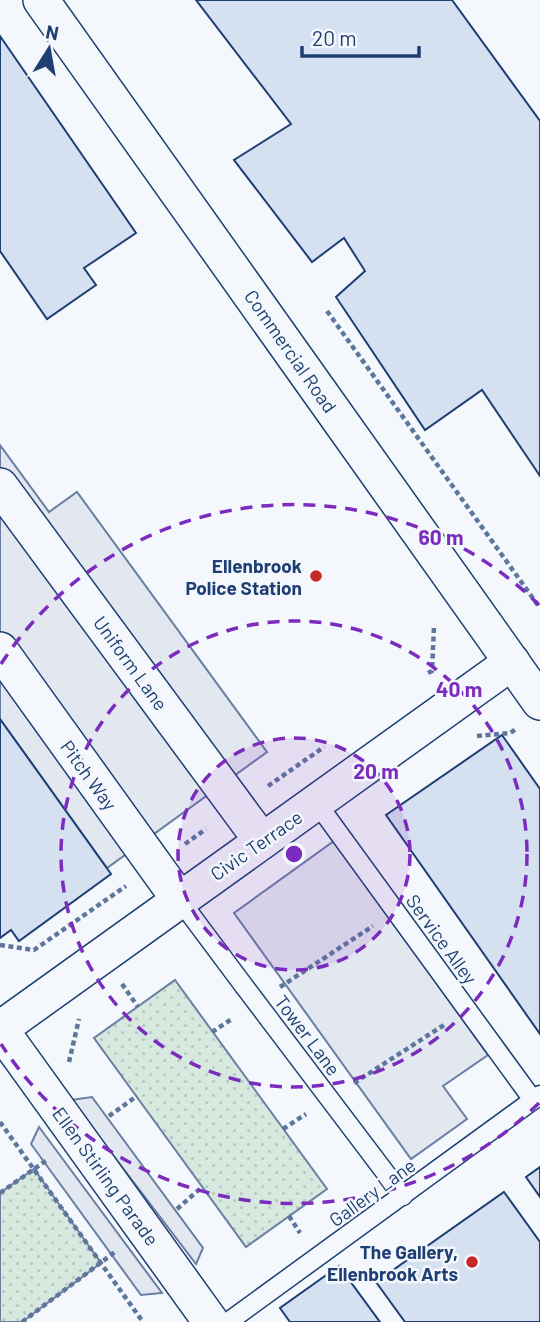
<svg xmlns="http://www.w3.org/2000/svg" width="540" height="1322" font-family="Barlow,sans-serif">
<defs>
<pattern id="grass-dots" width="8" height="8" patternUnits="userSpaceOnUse" patternTransform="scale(1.75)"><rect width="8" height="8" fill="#d7e8df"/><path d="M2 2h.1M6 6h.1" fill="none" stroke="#b8c8c3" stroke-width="1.8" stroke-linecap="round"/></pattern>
</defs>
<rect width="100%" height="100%" fill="#f4f7fb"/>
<!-- grass -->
<g fill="url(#grass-dots)" stroke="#687fa3" stroke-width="2">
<polygon points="175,980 327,1189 246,1247 94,1038"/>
<polygon points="34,1169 101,1263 22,1322 0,1322 0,1193"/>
</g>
<!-- parking -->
<g fill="#e3e8f0" stroke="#687fa3" stroke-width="2">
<polygon points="0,445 49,512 77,492 267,752 107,868 0,719"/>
<polygon points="334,841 488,1055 443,1086 467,1119 411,1159 234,913"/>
<polygon points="92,1097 203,1248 196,1264 71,1100"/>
<polygon points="39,1127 162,1293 141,1295 31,1144"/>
</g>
<!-- building -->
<g fill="#d5e0f0" stroke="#1d3f73" stroke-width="2">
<polygon points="196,0 452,0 540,121 540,476 482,390 425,430 336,297 365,271 344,238 312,262 234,160 291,124"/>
<polygon points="0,36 136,233 84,268 96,285 47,319 0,251"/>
<polygon points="0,719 111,874 19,941 11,930 0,938"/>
<polygon points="502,735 540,789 540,1034 386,815"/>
<polygon points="540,1167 540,1197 526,1177"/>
<polygon points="504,1192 540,1242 540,1322 405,1322 376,1282"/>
<polygon points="339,1266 380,1322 290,1322 280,1308"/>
</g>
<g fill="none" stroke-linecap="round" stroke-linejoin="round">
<defs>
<g id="lane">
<polyline points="316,802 533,1100"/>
<polyline points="179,899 244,986"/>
<polyline points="269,1019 403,1196"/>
<polyline points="228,1322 540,1095"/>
</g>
<g id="street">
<polyline points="41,0 540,702"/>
<polyline points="0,486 262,841"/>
<polyline points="0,650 179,899"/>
<polyline points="0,1029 512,662"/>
<polyline points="0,1029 211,1322"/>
</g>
</defs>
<!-- lane casing -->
<use href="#lane" stroke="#1d3f73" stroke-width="21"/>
<!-- street casing -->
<use href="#street" stroke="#1d3f73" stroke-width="38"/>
<!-- path -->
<g stroke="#5e769c" stroke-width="4.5" stroke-dasharray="5 3.5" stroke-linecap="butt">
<polyline points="327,311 540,608"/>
<polyline points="428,673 432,671 434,627"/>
<polyline points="477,736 510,733 516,729"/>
<polyline points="268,786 324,747"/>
<polyline points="185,844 206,829"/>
<polyline points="0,945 34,950 126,886"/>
<polyline points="122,984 138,1007"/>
<polyline points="280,987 373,926"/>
<polyline points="212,1032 232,1019"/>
<polyline points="69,1062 79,1019"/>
<polyline points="354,1083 444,1025"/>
<polyline points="109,1116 137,1096"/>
<polyline points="0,1122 143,1322"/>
<polyline points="283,1129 306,1114"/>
<polyline points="0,1193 47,1160"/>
<polyline points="177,1209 202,1187"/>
<polyline points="289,1216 300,1233"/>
<polyline points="22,1322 115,1252"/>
</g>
<!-- lane -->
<use href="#lane" stroke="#f4f7fb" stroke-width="18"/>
<!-- street -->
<use href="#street" stroke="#f4f7fb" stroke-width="35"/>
<defs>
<polyline id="lane-bridge" points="244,986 269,1019"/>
</defs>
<!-- lane-bridge casing -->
<use href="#lane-bridge" stroke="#1d3f73" stroke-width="21" stroke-linecap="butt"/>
<!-- lane-bridge -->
<use href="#lane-bridge" stroke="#f4f7fb" stroke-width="18"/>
</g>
<!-- distance rings -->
<circle cx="294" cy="854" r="116" fill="#7b2cbf" fill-opacity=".12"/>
<g fill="none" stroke="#7b2cbf" stroke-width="3.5" stroke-dasharray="12 9">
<circle cx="294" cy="854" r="116"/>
<circle cx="294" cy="854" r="233"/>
<path d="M539 1103A349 349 0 0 1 1 1044M1 664A349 349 0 0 1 539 605"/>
</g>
<!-- markers -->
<g fill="#c62828" stroke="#f4f7fb" stroke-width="2.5">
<circle cx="316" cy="576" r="7"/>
<circle cx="472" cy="1262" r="7"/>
</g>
<g text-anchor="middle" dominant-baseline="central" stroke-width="5" stroke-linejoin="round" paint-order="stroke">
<!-- street labels -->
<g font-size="19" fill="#1d3f73" stroke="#f4f7fb">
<text transform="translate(291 351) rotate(55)">Commercial Road</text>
<text transform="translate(131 663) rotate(54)">Uniform Lane</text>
<text transform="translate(89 775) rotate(54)">Pitch Way</text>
<text transform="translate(256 845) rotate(-35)">Civic Terrace</text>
<text transform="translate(442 939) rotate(54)">Service Alley</text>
<text transform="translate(308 1035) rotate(53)">Tower Lane</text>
<text transform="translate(106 1176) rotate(54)">Ellen Stirling Parade</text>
<text transform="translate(372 1192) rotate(-36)">Gallery Lane</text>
</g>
<!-- poi labels -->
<g font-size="19" font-weight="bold" fill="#1d3f73" stroke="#f4f7fb" text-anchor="end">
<text x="302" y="565">Ellenbrook<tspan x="302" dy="22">Police Station</tspan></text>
<text x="458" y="1251">The Gallery,<tspan x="458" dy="22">Ellenbrook Arts</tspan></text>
</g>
</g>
<circle cx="294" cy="854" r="10" fill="#7b2cbf" stroke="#f4f7fb" stroke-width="3.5"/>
<g font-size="21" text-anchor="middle" font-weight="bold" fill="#7b2cbf" stroke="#f4f7fb" stroke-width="5" stroke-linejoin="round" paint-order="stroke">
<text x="441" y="545">60 m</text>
<text x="459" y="697">40 m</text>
<text x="376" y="779">20 m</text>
</g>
<!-- north arrow -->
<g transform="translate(49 49) rotate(11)" stroke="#f4f7fb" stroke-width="5" paint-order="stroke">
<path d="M0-5L12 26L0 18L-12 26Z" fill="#1d3f73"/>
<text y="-10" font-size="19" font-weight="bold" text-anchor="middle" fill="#1d3f73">N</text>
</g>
<!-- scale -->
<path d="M302 46v10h117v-10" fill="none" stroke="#1d3f73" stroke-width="3.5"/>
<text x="312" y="46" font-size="21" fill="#1d3f73" stroke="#f4f7fb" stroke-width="5" paint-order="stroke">20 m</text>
</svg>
